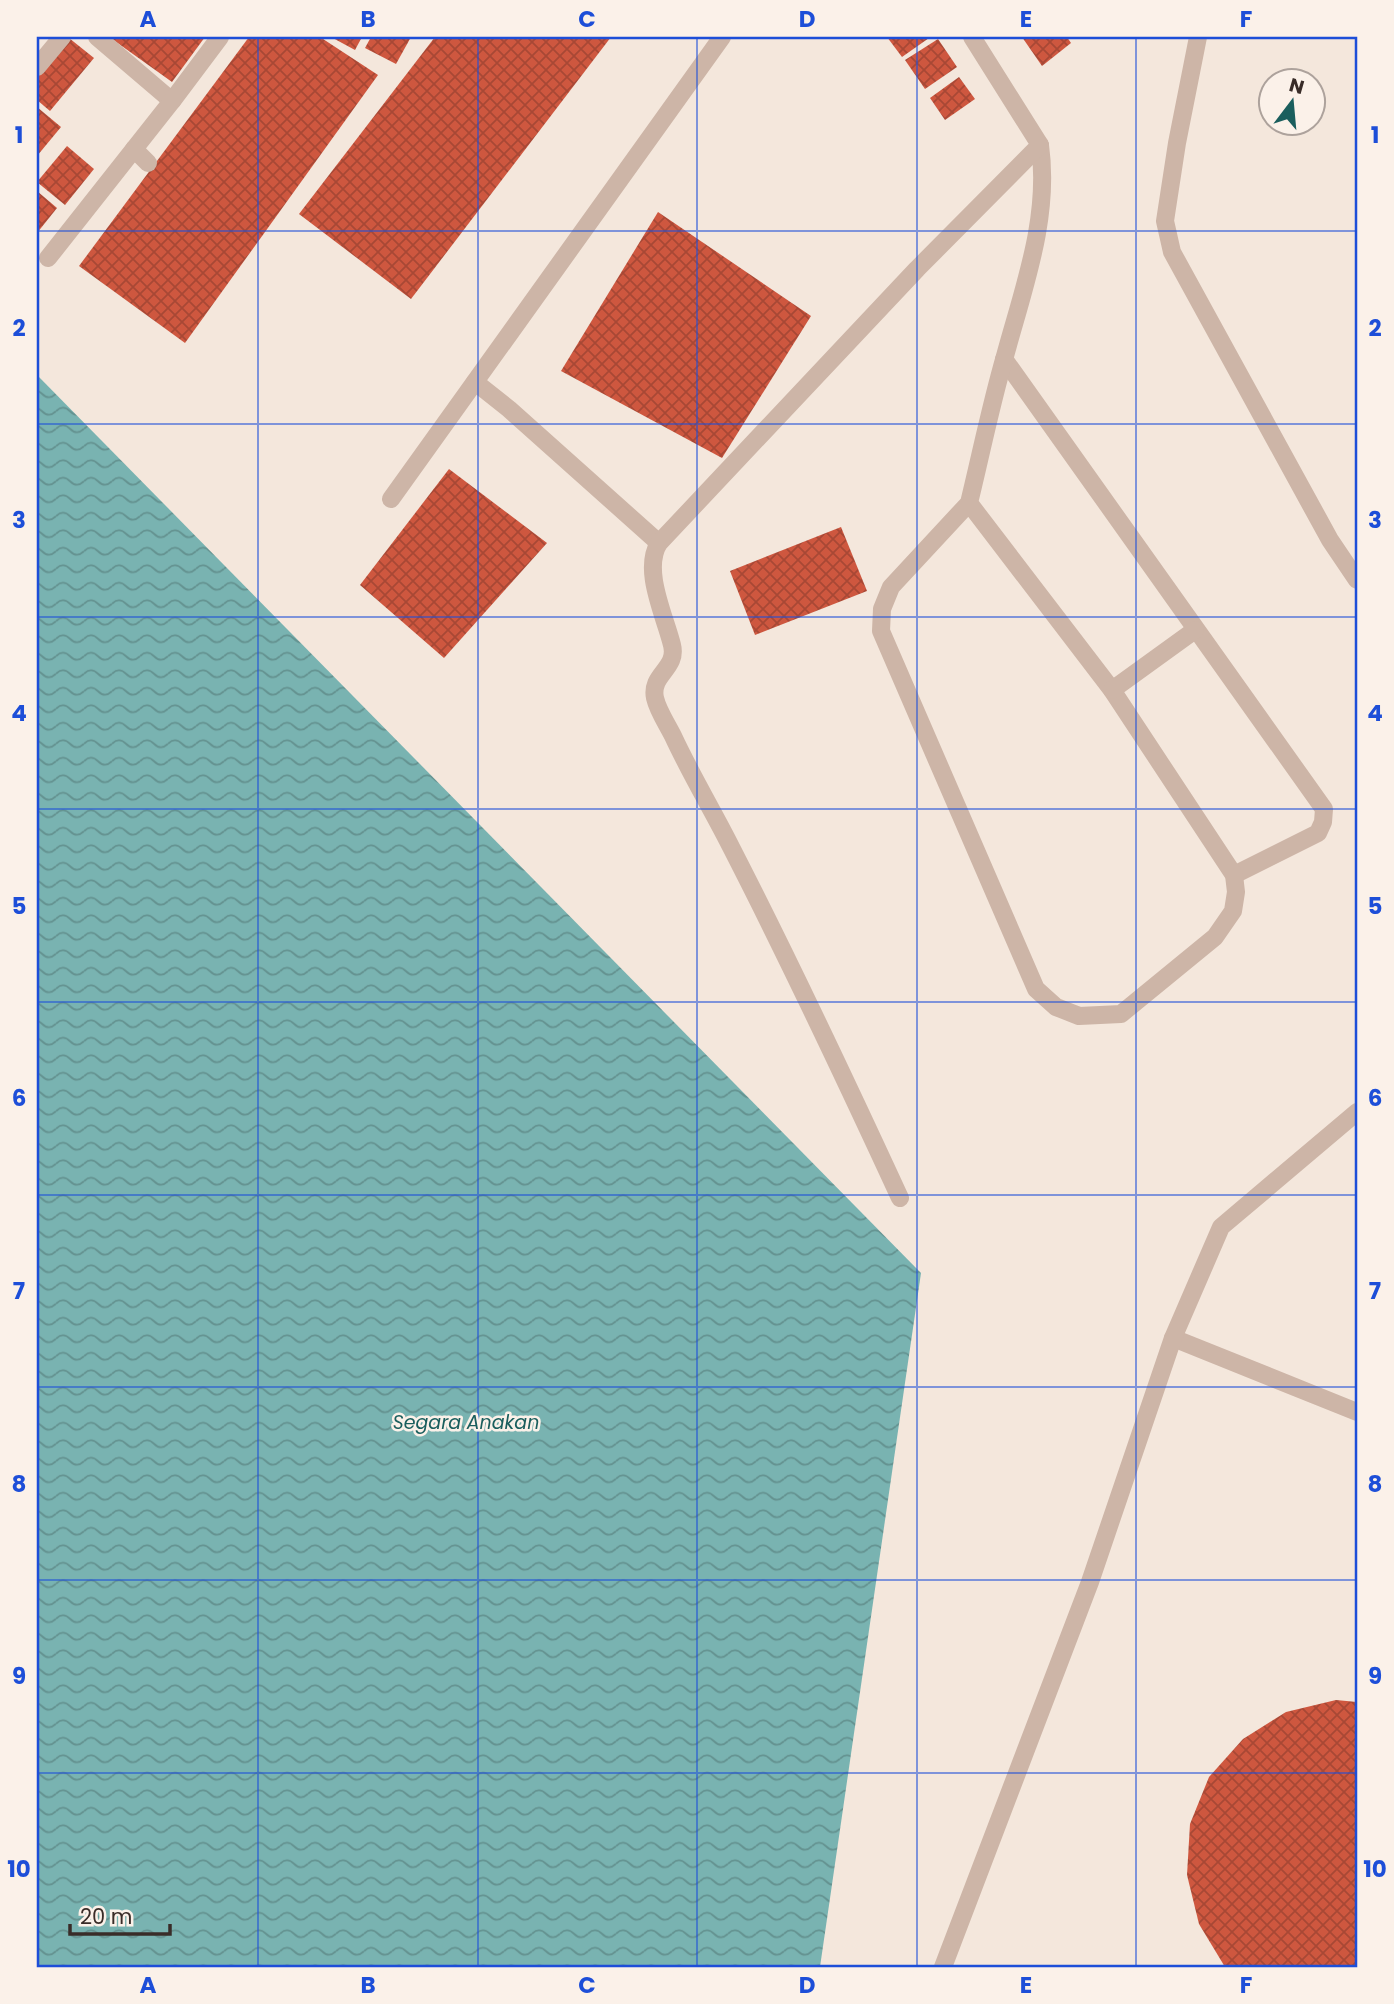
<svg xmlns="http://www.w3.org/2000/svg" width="1394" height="2004" font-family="Poppins,sans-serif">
<defs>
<pattern id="water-waves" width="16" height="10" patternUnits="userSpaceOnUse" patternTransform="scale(1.75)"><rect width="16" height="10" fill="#79b3b1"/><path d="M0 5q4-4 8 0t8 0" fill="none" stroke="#649290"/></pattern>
<pattern id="building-cross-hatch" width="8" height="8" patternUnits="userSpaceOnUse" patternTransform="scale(1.75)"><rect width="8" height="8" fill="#ce573f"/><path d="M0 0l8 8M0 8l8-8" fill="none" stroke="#a84835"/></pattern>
</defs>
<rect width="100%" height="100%" fill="#f4e7dc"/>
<!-- water -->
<polygon fill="url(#water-waves)" points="37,375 921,1273 820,1967 37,1967"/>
<!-- building -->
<g fill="url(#building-cross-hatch)">
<polygon points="113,37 205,37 172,82 112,39"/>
<polygon points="249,37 320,37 378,75 185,343 79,266"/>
<polygon points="331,37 362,37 355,50"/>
<polygon points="371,37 411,37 396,64 365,48"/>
<polygon points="435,37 611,37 411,299 299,214"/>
<polygon points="887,37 928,37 929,38 902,57"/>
<polygon points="1022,37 1067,37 1071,43 1042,66"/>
<polygon points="69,38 94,58 50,111 37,100 37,76"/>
<polygon points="938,39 957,67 925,89 905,60"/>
<polygon points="959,77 975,99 945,120 930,98"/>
<polygon points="37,107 61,127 37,156"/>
<polygon points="67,146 94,169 65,205 37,182"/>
<polygon points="37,191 57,208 37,233"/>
<polygon points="658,212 811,316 722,458 561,371"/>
<polygon points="449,469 547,543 444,658 360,585"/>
<polygon points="841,527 867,591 755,635 730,571"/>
<polygon points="1336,1700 1357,1702 1357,1967 1225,1967 1199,1924 1187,1875 1190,1824 1209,1777 1243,1739 1286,1712"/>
</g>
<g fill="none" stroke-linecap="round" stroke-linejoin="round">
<!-- service -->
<g stroke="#cdb5a7" stroke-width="18">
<polyline points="1198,37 1177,143 1165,221 1172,252 1330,540 1357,580"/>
<polyline points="134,149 148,163"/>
<polyline points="1004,359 1324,809 1323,822 1318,833 1234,875"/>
<path d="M969,503L891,587L882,609L881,631L1036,989L1056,1007L1079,1016L1121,1014L1215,937L1233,911L1236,892L1234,875L1112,690L969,503C981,454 991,404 1005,356C1024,286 1050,218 1040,145"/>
<polyline points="1112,690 1195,630"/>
<polyline points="1173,1338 1357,1412"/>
<polyline points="943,1967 1090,1582 1173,1338 1221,1227 1357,1112"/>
</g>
<!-- minor -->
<g stroke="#cdb5a7" stroke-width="18">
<polyline points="97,37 172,101"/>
<polyline points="37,67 62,37"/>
<polyline points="48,258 172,101 220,37"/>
<polyline points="475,382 509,409 659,543"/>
<polyline points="391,499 722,37"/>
<path d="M900,1198C846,1081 791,964 732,849C713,811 691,775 673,736C667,724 658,711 655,698C650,674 678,669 672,645C665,616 642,570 659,543L917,269L1040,145L972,37"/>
</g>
</g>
<!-- grid -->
<path fill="none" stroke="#1d4ed8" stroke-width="2" stroke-opacity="0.55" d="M258,37V1967M478,37V1967M697,37V1967M917,37V1967M1136,37V1967M37,231H1357M37,424H1357M37,617H1357M37,809H1357M37,1002H1357M37,1195H1357M37,1387H1357M37,1580H1357M37,1773H1357"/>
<g text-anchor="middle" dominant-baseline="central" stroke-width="5" stroke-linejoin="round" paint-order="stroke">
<!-- water labels -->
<g font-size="19" font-style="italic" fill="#1a5e5d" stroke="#fbf1e9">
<text x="466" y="1422">Segara Anakan</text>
</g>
</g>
<!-- border -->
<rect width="1394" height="2004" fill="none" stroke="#fbf1e9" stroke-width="77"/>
<!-- north arrow -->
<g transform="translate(1292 102) rotate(16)"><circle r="33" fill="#fbf1e9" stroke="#ada29c" stroke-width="2"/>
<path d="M0-5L12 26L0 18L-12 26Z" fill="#1a5e5d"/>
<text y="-10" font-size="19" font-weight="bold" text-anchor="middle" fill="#392c28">N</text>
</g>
<!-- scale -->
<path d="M70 1924v10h100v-10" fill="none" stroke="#392c28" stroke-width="3.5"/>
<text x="80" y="1924" font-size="21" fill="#392c28" stroke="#fbf1e9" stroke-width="5" paint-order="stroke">20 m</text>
<rect x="38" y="38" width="1318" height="1928" fill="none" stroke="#1d4ed8" stroke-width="2.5"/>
<g font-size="23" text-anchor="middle" font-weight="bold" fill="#1d4ed8">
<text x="148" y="27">A</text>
<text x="368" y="27">B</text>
<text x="587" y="27">C</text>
<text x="807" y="27">D</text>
<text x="1026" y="27">E</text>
<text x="1246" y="27">F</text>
<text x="19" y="143">1</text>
<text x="1375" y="143">1</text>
<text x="19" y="336">2</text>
<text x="1375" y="336">2</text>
<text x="19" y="528">3</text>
<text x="1375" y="528">3</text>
<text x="19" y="721">4</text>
<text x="1375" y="721">4</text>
<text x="19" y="914">5</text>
<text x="1375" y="914">5</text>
<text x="19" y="1106">6</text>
<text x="1375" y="1106">6</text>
<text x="19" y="1299">7</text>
<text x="1375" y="1299">7</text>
<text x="19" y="1492">8</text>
<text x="1375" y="1492">8</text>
<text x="19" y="1684">9</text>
<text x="1375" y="1684">9</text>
<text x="19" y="1877">10</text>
<text x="1375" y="1877">10</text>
<text x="148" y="1993">A</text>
<text x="368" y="1993">B</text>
<text x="587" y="1993">C</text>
<text x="807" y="1993">D</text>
<text x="1026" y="1993">E</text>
<text x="1246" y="1993">F</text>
</g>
</svg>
